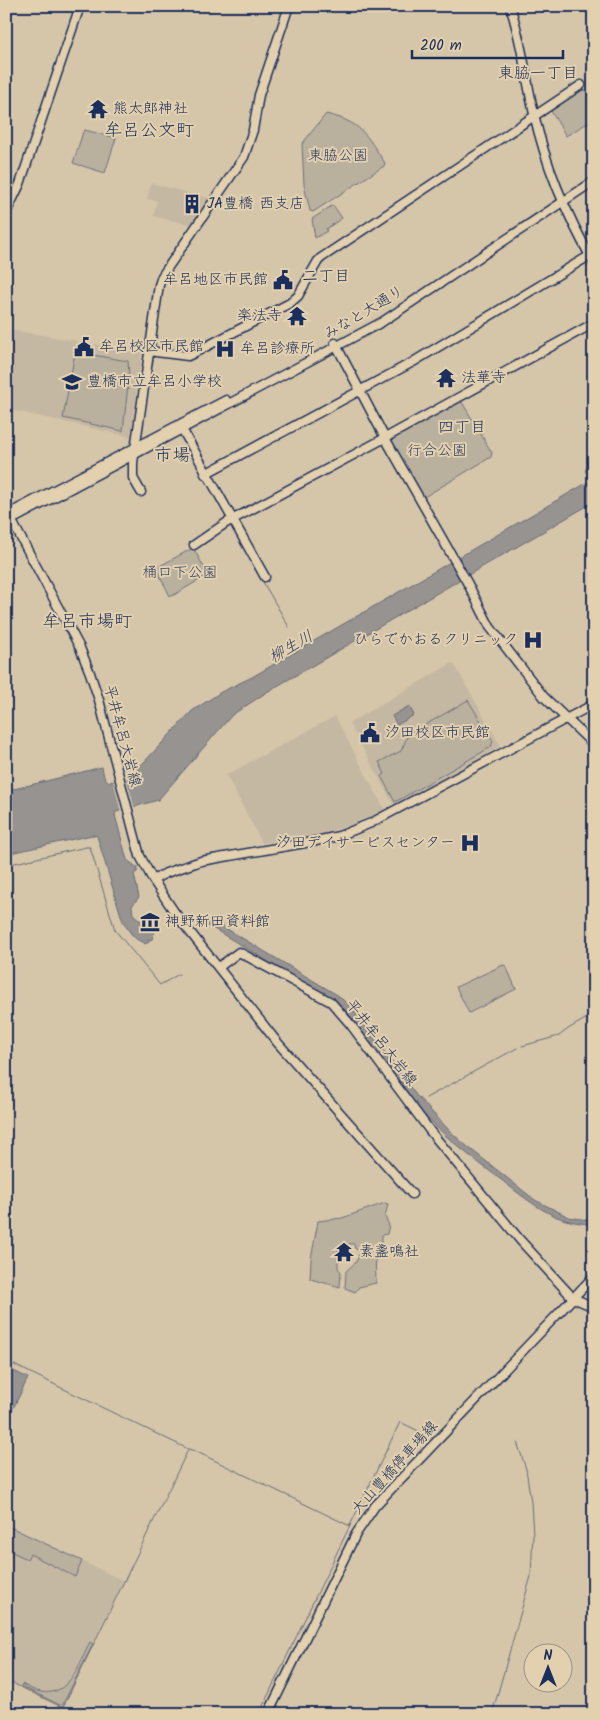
<svg xmlns="http://www.w3.org/2000/svg" width="600" height="1720" font-family="Kalam,'Klee One',sans-serif">
<rect width="100%" height="100%" fill="#d6c6a9"/>
<filter id="ink" filterUnits="userSpaceOnUse"><feTurbulence type="fractalNoise" baseFrequency=".02" numOctaves="2"/><feDisplacementMap in="SourceGraphic" scale="10" xChannelSelector="R" yChannelSelector="G"/><feConvolveMatrix kernelMatrix="1 2 1 2 8 2 1 2 1" color-interpolation-filters="sRGB"/></filter>
<g filter="url(#ink)">
<!-- built -->
<g fill="#c5b8a2">
<polygon points="151,183 208,198 210,200 192,225 153,216 157,201 147,199"/>
<polygon points="6,329 77,341 76,352 93,355 95,344 142,352 131,437 6,409"/>
<polygon points="452,663 454,664 500,745 499,747 395,805 393,804 349,723"/>
<polygon points="335,716 385,810 351,825 325,833 262,843 226,775"/>
<polygon points="6,1525 124,1581 62,1706 6,1679"/>
</g>
<!-- green -->
<g fill="#bab09e" stroke="#6a707e">
<polygon points="581,90 585,90 594,103 594,119 566,136 551,111"/>
<path d="M326,114C362,122 366,135 385,163L384,166L313,212L310,211L304,185L302,144Z"/>
<polygon points="85,130 116,138 105,173 73,163 83,132"/>
<polygon points="333,205 342,218 326,229 327,231 315,238 312,219"/>
<polygon points="75,352 128,361 129,376 123,431 63,418"/>
<polygon points="459,401 462,402 492,453 491,457 424,497 421,496 391,443 392,438"/>
<polygon points="191,549 194,549 208,575 172,596 170,596 156,568"/>
<polygon points="468,700 493,741 491,747 395,802 381,776 385,774 379,762 401,751 408,735"/>
<polygon points="503,965 506,966 516,989 469,1013 456,987"/>
<path d="M385,1203L388,1204L385,1217L389,1225L387,1234L382,1235V1247H375L376,1283L359,1287L355,1292L345,1288L346,1271C355,1263 358,1262 360,1250L355,1249L354,1244H342L341,1248H338V1268L341,1272L340,1287L310,1279L311,1259L318,1221L342,1218Z"/>
<polygon points="6,1525 82,1561 75,1577 30,1554 27,1559 6,1549"/>
<path d="M90,1642L93,1644L62,1706L21,1686L22,1684C28,1687 34,1691 41,1692C70,1697 80,1662 90,1642Z"/>
</g>
<!-- water -->
<g fill="#969390" stroke="#656b7c">
<path d="M594,465V502L267,692L232,715L158,800L116,812L115,815L127,860L138,868L137,872L134,874L139,897L132,906L133,914L155,933L153,935L154,937L151,940L148,939L149,942L145,944L143,942C134,941 126,927 122,919L97,836L92,835L6,854V784L14,789L102,767L104,777L109,782L127,779L131,776L192,711L221,692L252,677L590,481L585,470Z"/>
<polygon points="409,706 414,715 397,725 392,716"/>
<path d="M204,919L212,920L339,996L355,1012L416,1095L449,1130L463,1143L535,1200L569,1217L594,1221V1225C581,1223 569,1222 557,1217C536,1208 518,1193 500,1179C472,1158 443,1136 420,1110C390,1076 370,1036 339,1004L209,926L202,927L199,923Z"/>
<polygon points="6,1367 28,1378 6,1423"/>
</g>
<!-- pier -->
<polygon fill="#d6c6a9" points="126,776 135,809 121,813 113,779"/>
<g fill="none" stroke-linecap="round" stroke-linejoin="round">
<!-- stream -->
<g stroke="#656b7c" stroke-width="1">
<polyline points="263,582 289,627"/>
<polyline points="6,865 86,847 90,847 115,930 160,985 179,974"/>
<polyline points="522,1046 559,1036 568,1029 594,1014"/>
<polyline points="426,1098 517,1048"/>
<polyline points="6,1361 188,1449 195,1451 350,1526"/>
<polyline points="6,1680 76,1714"/>
<polyline points="63,1707 188,1450"/>
<polyline points="259,1714 400,1422 433,1438"/>
<polyline points="492,1714 531,1576 533,1535 531,1502 526,1469 517,1442"/>
</g>
<defs>
<g id="secondary">
<path d="M510,6C522,42 526,78 534,114C546,167 567,216 594,263"/>
<polyline points="6,213 20,184 80,6"/>
<polyline points="335,343 385,438 468,584 490,627 544,697 594,745"/>
<polyline points="148,351 188,356 290,303 298,296 318,261 321,258 581,85"/>
<polyline points="182,429 265,577"/>
<polyline points="205,474 413,362 594,253"/>
<polyline points="141,492 133,478 133,463 159,285 162,276 244,157 253,130 259,95 289,6"/>
<polyline points="6,510 80,648 90,673 99,700 140,856 153,880 175,913 277,1042 412,1194"/>
<polyline points="6,515 226,400"/>
<polyline points="6,523 382,322 594,181"/>
<polyline points="194,545 226,523 385,438 594,323"/>
<polyline points="153,880 166,873 201,861 311,842 339,836 371,823 594,704"/>
<polyline points="219,967 239,952 331,1002 351,1025 430,1131 520,1240 573,1298 594,1307"/>
<polyline points="268,1714 356,1534 375,1506 594,1276"/>
</g>
</defs>
<!-- secondary casing -->
<use href="#secondary" stroke="#1b2f5e" stroke-width="11"/>
<!-- secondary -->
<use href="#secondary" stroke="#e2d0ae" stroke-width="8"/>
</g>
</g>
<!-- icons -->
<defs>
<symbol id="temple-bare" viewBox="-9 -9 18 18"><path d="M0-6L5-2H3V0L6.5 2.5H4V6H1.5V3h-3V6H-4V2.5H-6.5L-3 0V-2H-5Z" fill="#1b2f5e" stroke="#e2d0ae" stroke-width="2.5" paint-order="stroke"/></symbol>
<symbol id="building-bare" viewBox="-9 -9 18 18"><path d="M-4-6H4V6H1V3H-1V6H-4ZM-2.5-4.3h1.7v1.8h-1.7ZM.8-4.3h1.7v1.8H.8ZM-2.5-1h1.7V.8h-1.7ZM.8-1h1.7V.8H.8Z" fill="#1b2f5e" stroke="#e2d0ae" stroke-width="2.5" paint-order="stroke"/></symbol>
<symbol id="civic-bare" viewBox="-9 -9 18 18"><path d="M-.6-6.5H3V-4.5H.6V-3L4-1V1h2V6H-6V1h2V-1L-.6-3ZM-1.2 2.5V6h2.4V2.5Z" fill="#1b2f5e" stroke="#e2d0ae" stroke-width="2.5" paint-order="stroke"/></symbol>
<symbol id="hospital-bare" viewBox="-9 -9 18 18"><path d="M-5-5h3v3.5h4V-5h3V5h-3V1.5h-4V5h-3Z" fill="#1b2f5e" stroke="#e2d0ae" stroke-width="2.5" paint-order="stroke"/></symbol>
<symbol id="school-bare" viewBox="-9 -9 18 18"><path d="M0-5L7-2L0 1L-7-2ZM-4 1L0 2.5L4 1V4Q0 6-4 4Z" fill="#1b2f5e" stroke="#e2d0ae" stroke-width="2.5" paint-order="stroke"/></symbol>
<symbol id="museum-bare" viewBox="-9 -9 18 18"><path d="M0-6L6-3V-2H-6V-3ZM-5-1h2V3h-2ZM-1-1h2V3h-2ZM3-1h2V3H3ZM-6 4H6V6H-6Z" fill="#1b2f5e" stroke="#e2d0ae" stroke-width="2.5" paint-order="stroke"/></symbol>
</defs>
<g fill-rule="evenodd">
<use href="#temple-bare" x="84" y="95" width="28" height="28"/>
<use href="#building-bare" x="178" y="190" width="28" height="28"/>
<use href="#civic-bare" x="269" y="266" width="28" height="28"/>
<use href="#temple-bare" x="283" y="302" width="28" height="28"/>
<use href="#civic-bare" x="70" y="333" width="28" height="28"/>
<use href="#hospital-bare" x="211" y="335" width="28" height="28"/>
<use href="#temple-bare" x="432" y="364" width="28" height="28"/>
<use href="#school-bare" x="58" y="368" width="28" height="28"/>
<use href="#hospital-bare" x="519" y="626" width="28" height="28"/>
<use href="#civic-bare" x="356" y="719" width="28" height="28"/>
<use href="#hospital-bare" x="456" y="829" width="28" height="28"/>
<use href="#museum-bare" x="136" y="908" width="28" height="28"/>
<use href="#temple-bare" x="330" y="1238" width="28" height="28"/>
</g>
<g text-anchor="middle" dominant-baseline="central" stroke-width="4" stroke-linejoin="round" paint-order="stroke">
<!-- poi labels -->
<g font-size="15" fill="#1b2f5e" stroke="#e2d0ae" text-anchor="start">
<text x="113" y="109">熊太郎神社</text>
<text x="207" y="204">JA豊橋 西支店</text>
<text x="268" y="280" text-anchor="end">牟呂地区市民館</text>
<text x="282" y="316" text-anchor="end">楽法寺</text>
<text x="99" y="347">牟呂校区市民館</text>
<text x="240" y="349">牟呂診療所</text>
<text x="461" y="378">法華寺</text>
<text x="87" y="382">豊橋市立牟呂小学校</text>
<text x="518" y="640" text-anchor="end">ひらでかおるクリニック</text>
<text x="385" y="733">汐田校区市民館</text>
<text x="455" y="843" text-anchor="end">汐田デイサービスセンター</text>
<text x="165" y="922">神野新田資料館</text>
<text x="359" y="1252">素盞鳴社</text>
</g>
<!-- park labels -->
<g font-size="15" fill="#334268" stroke="#e2d0ae">
<text x="338" y="156">東脇公園</text>
<text x="437" y="451">行合公園</text>
<text x="180" y="573">桶口下公園</text>
</g>
<!-- street labels -->
<g font-size="15" fill="#1b2f5e" stroke="#e2d0ae">
<text transform="translate(364 313) rotate(-31)">みなと大通り</text>
<text transform="translate(122 736) rotate(75)">平井牟呂大岩線</text>
<text transform="translate(381 1043) rotate(52)">平井牟呂大岩線</text>
<text transform="translate(395 1468) rotate(-48)">大山豊橋停車場線</text>
</g>
<!-- neighbourhood labels -->
<g font-size="16" fill="#1b2f5e" stroke="#e2d0ae">
<text x="538" y="73">東脇一丁目</text>
<text x="326" y="276">二丁目</text>
<text x="462" y="427">四丁目</text>
</g>
<!-- water labels -->
<g font-size="16" font-style="italic" fill="#2d3e66" stroke="#e2d0ae">
<text transform="translate(291 647) rotate(-30)">柳生川</text>
</g>
<!-- quarter labels -->
<g font-size="18" fill="#1b2f5e" stroke="#e2d0ae">
<text x="149" y="131">牟呂公文町</text>
<text x="172" y="456">市場</text>
<text x="87" y="622">牟呂市場町</text>
</g>
</g>
<!-- margin -->
<rect width="600" height="1720" fill="none" stroke="#e2d0ae" stroke-width="25"/>
<rect x="12" y="12" width="575" height="1695" fill="none" stroke="#1b2f5e" stroke-width="2" filter="url(#ink)"/>
<!-- north arrow -->
<g transform="translate(548 1668)"><circle r="24" fill="#e2d0ae" stroke="#92908e"/>
<path d="M0-4L9 19L0 12L-9 19Z" fill="#1b2f5e"/>
<text y="-8" font-size="14" font-weight="bold" text-anchor="middle" fill="#1b2f5e">N</text>
</g>
<!-- scale -->
<path d="M412 50v8h151v-8" fill="none" stroke="#1b2f5e" stroke-width="2.5"/>
<text x="420" y="50" font-size="15" fill="#1b2f5e" stroke="#e2d0ae" stroke-width="4" paint-order="stroke">200 m</text>
</svg>
